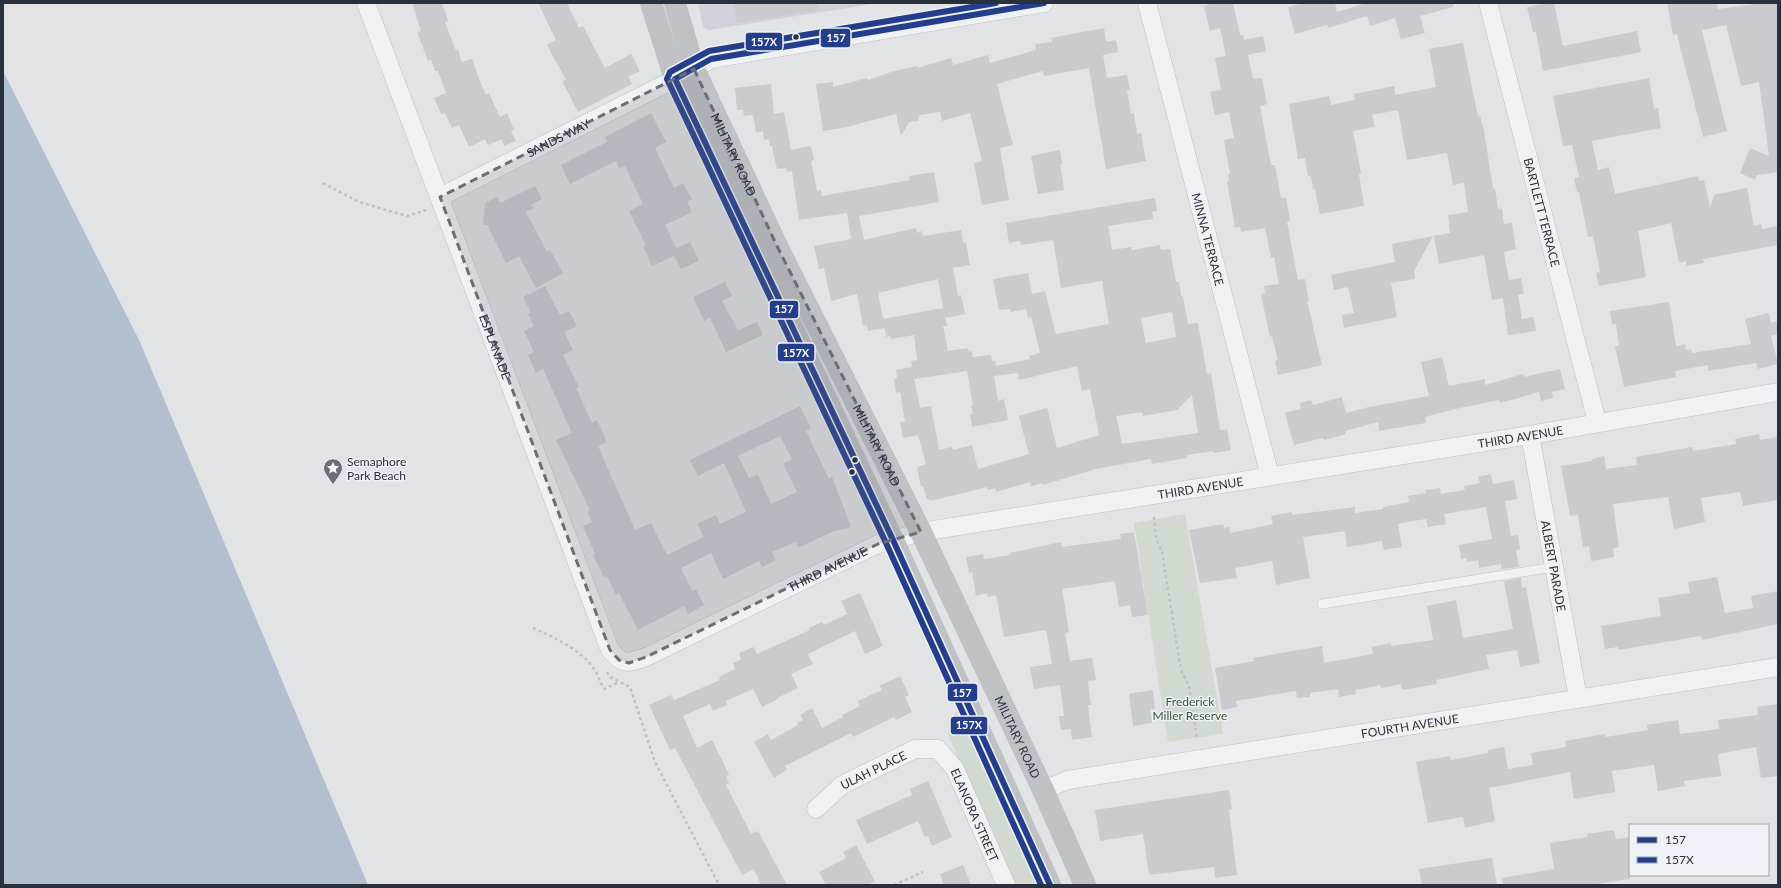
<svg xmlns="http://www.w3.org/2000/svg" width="1781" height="888" font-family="Lato,sans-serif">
<rect width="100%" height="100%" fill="#e1e3e5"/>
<!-- built -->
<polygon fill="#cfd2d8" points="698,3 879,3 709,30 703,27"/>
<!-- green -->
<g fill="#d2d9d1">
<polygon points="1185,514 1223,734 1168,742 1134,523"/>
<polygon points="957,711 1036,885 1016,885 947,733"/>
</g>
<!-- water -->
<polygon fill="#b1bfcf" points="3,71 140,342 368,885 3,885"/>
<!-- building -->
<g fill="#c9cbce" fill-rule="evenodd">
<polygon points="412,3 442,3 448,21 445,22 456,51 458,50 462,62 472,59 479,79 486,95 489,93 500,117 507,113 514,130 511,131 516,141 504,146 502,139 488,145 485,139 469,147 459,125 452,128 445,113 441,114 434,98 446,93 438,71 435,71 431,60 428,61 417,32 421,31"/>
<polygon points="538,3 567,3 579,28 583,26 605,68 631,54 640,71 628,77 632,84 578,112 562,81 566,80 547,45 556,40"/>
<polygon points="734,3 817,3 818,10 737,23"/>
<polygon points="1214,3 1233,3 1240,35 1243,35 1244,40 1263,36 1266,51 1248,55 1253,79 1262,78 1267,104 1260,106 1271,165 1275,165 1281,198 1286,198 1290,221 1287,222 1298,280 1305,279 1309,301 1307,301 1322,365 1278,375 1275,361 1278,360 1272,336 1270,337 1261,294 1265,293 1264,286 1279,284 1274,257 1271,258 1265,228 1241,232 1240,227 1235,228 1227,181 1229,181 1228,174 1230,174 1224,140 1234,138 1229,112 1215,115 1210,92 1221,90 1215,58 1226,56 1220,28 1210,31 1204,6"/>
<polygon points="1303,3 1335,3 1337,12 1366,3 1453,3 1453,7 1420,16 1425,33 1401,39 1395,18 1370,26 1367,16 1328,28 1327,25 1295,34 1288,7"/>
<polygon points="1546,3 1554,3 1563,46 1637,31 1641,52 1543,71 1536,32 1533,32 1527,7"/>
<polygon points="1667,3 1717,3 1718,9 1760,3 1778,3 1778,172 1757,175 1755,180 1740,173 1750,148 1769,156 1759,82 1741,86 1726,25 1702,30 1727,131 1703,137 1677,34 1673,35"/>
<polygon points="1104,28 1106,42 1116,40 1118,52 1103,55 1107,78 1127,75 1130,90 1127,90 1131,114 1134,113 1137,134 1141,133 1146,161 1106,169 1089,68 1044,76 1043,71 997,84 1013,145 1000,148 1009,200 982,205 974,163 982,161 970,113 942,121 940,112 920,115 918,121 909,122 901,136 896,114 843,128 823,131 816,84 833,82 833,87 867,78 868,80 894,71 917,66 917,68 951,58 953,65 988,55 990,63 1036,50 1035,44 1052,42 1051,38"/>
<polygon points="1463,43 1478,117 1480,116 1484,130 1493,189 1495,188 1498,209 1502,208 1504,224 1512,223 1516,249 1504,252 1509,280 1521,278 1524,294 1518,295 1522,319 1533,317 1536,331 1508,335 1503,298 1492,300 1484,255 1439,264 1434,236 1450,233 1448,215 1468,212 1464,183 1453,185 1447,153 1407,160 1398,110 1372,115 1375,127 1353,131 1361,173 1359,174 1364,206 1320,214 1315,189 1313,189 1311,176 1308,176 1305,158 1298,159 1289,104 1329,96 1331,105 1355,100 1354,94 1394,86 1395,95 1436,87 1429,49"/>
<polygon points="1649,78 1654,109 1658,108 1661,128 1592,141 1598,170 1609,167 1615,194 1698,176 1699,181 1704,180 1710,207 1714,195 1747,188 1754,226 1761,224 1762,229 1777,226 1778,245 1703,259 1704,263 1686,266 1686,261 1679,263 1671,223 1638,231 1646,277 1599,286 1596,273 1600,272 1593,236 1588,237 1579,192 1577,192 1574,178 1579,177 1572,145 1563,146 1553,96"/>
<path d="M771,84L774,114L784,112L791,150L811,146L814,160L811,161L817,191L821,190L822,196L910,180L909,176L934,172L939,202L859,216L864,240L916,228L917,233L922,231L923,236L961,230L963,243L966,242L970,265L953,268L958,296L961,295L965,314L946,318L945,316L947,326H943L948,351L968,348L969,352L972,351L973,357L991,355L992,361H995L996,366L1030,359L1029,356L1040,353L1033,323L1031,317L1028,318L1026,309L1011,312L1010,309L999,310L993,279L1028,273L1032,294L1045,291L1056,334L1109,324L1102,281L1061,288L1053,240L1021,245L1020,241L1009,243L1006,223L1155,198L1157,211L1152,212L1153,219L1108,226L1112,250L1131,247L1132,250L1160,245L1161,250L1170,249L1176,282H1179L1181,296H1183L1188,324L1198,323L1207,374L1211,373L1220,430L1227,429L1231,450L1214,453L1213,451L1187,455V458L1152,464L1151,459L1096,469L1043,485L1042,483L1031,486L1030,482L996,492L995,488L988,490L987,487L930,501L929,499H927L923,486H921L917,469L918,467L926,464L918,435L903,438L900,422L905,421L900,392L896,393L894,379L897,378L896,370L912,367L920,408L931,406L939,450L952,447L953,450L972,445L978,469L1029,454L1019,416L1047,408L1057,448L1099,435L1090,389L1082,391L1077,366L1019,380L1018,373L994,376L998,401L1004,399L1008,420L972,427L970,414H973L971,405H973L967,371L914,379L911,361L917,360L914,335L891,339L890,336L886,337L885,328L868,331L867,325L863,326L857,294L831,301L824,268L819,269L814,246L851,239L847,213L799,220L792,171L787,172L786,168L777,169L772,146H770L769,139L764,140L763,131L756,133L753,115L744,116L743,110H737L735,88ZM938,279L943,308L883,319L884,323L878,293ZM1172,312L1176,337L1146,343L1141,318ZM1192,395L1198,433L1122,444L1116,416L1142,412L1143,416L1177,410Z"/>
<polygon points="651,113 666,142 655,148 674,188 683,183 692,199 687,202 692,212 665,225 676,248 690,242 699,261 681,269 674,256 652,266 643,246 646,245 629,211 643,204 625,166 619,169 616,161 570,184 561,165 607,142 605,137"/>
<polygon points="1060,150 1062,164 1060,164 1064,190 1038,194 1031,156"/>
<polygon points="535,186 542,199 531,205 535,208 526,212 547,252 550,250 563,273 536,288 519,256 506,263 487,225 483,225 485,203 497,197 500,203"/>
<polygon points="1433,236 1414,271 1415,279 1391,283 1397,317 1344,328 1342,315 1354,313 1348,287 1334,290 1331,275 1395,262 1392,244"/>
<polygon points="725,282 732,296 722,301 738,330 757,322 763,335 726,352 710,318 704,321 693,297"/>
<path d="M545,286L560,315L569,311L577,326L564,332L573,350L563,355L579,387L576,388L592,423L597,420L607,442L598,446L635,530L651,523L667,555L704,537L697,524L716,515L720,524L746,512L724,463L698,476L690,460L800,406L811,428L806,431L829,479L832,477L851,527L832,532L798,548L796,542L772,552L776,560L762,567L759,561L723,579L711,553L681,568L692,591L696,589L704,605L688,614L684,606L638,630L619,593L616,595L607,576L604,577L593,555L595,554L583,526L592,522L587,512L590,510L556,440L572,433L543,369L536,373L528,355L534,352L524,331L534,326L528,314L531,313L523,297ZM780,436L792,459L783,464L797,492L771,504L758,475L749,478L738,456Z"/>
<polygon points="1669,302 1676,346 1685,344 1686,350 1691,349 1692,353 1751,344 1745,319 1769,313 1771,323 1778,321 1778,334 1771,336 1778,364 1758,369 1756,363 1708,371 1708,365 1675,371 1676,377 1624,387 1615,346 1619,345 1616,324 1612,324 1610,311"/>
<polygon points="1442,357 1449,386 1485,379 1485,385 1523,374 1524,377 1560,369 1565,389 1552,392 1553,398 1541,401 1539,392 1500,403 1499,400 1455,409 1425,417 1426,423 1379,431 1378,422 1345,431 1346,434 1324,440 1323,438 1294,445 1285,413 1301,409 1300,403 1311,400 1313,405 1342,397 1346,413 1369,407 1429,396 1421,362"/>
<polygon points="1759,434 1760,440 1778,437 1778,500 1743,506 1740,492 1701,498 1705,522 1674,529 1668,497 1613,504 1619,547 1613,548 1614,557 1591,561 1589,546 1583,547 1578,515 1570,516 1561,466 1592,461 1592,459 1604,456 1606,469 1637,465 1636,457 1692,447 1693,451 1736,444 1735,439"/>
<polygon points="1491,474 1493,484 1514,480 1517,499 1505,501 1511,536 1518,535 1520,549 1516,550 1519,567 1501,569 1501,564 1479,568 1478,560 1467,562 1466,558 1461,559 1459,545 1492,539 1486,507 1444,514 1446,524 1428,527 1426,519 1401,523 1398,524 1402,547 1384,550 1382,541 1347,547 1345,531 1303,537 1310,578 1276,585 1272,561 1235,568 1237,578 1200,583 1189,530 1223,524 1224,528 1229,527 1230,533 1273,524 1271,516 1292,512 1292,515 1355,507 1355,513 1383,509 1383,507 1409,502 1408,496 1426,493 1425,490 1440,488 1441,494 1465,490 1464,486 1480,483 1478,477"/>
<polygon points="1134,532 1148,615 1132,617 1130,605 1119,607 1115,581 1062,589 1069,632 1065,633 1070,661 1092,658 1096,680 1088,681 1091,705 1088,705 1092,737 1072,740 1071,729 1061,730 1059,716 1064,716 1060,685 1034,689 1030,667 1052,664 1046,630 1004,637 996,595 988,597 987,593 976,596 972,572 969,573 966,557 983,554 984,559 1011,555 1010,553 1061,542 1062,547 1121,539 1120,534"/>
<polygon points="1717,577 1725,613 1753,608 1751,596 1778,591 1778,624 1702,640 1701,636 1618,650 1618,647 1605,649 1601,626 1661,616 1658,598 1690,593 1688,582"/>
<polygon points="1521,578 1522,588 1526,587 1540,663 1520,667 1517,650 1486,655 1489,669 1436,680 1437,684 1402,690 1401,684 1381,688 1380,685 1355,690 1356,694 1339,697 1338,689 1310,693 1310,697 1297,698 1296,691 1236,701 1237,707 1222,710 1215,668 1254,661 1253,658 1322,646 1324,663 1373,654 1372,647 1391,643 1391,646 1433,640 1427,606 1456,600 1463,638 1513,629 1504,581"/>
<polygon points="860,593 883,646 865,654 855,631 808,654 813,664 791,674 798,688 777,698 778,699 762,707 753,689 726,701 727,705 713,711 710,704 683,716 697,748 712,740 729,774 726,777 729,783 726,785 751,834 758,831 787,885 761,885 754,869 742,875 675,748 670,750 649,705 671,695 674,700 720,680 719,677 735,669 733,663 741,659 739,653 754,647 757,654 810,630 809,628 822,622 824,625 847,614 841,601"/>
<polygon points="900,676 909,695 905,697 912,712 896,720 894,717 853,737 851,733 785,766 787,770 774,778 754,742 768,734 771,740 798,725 797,723 803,720 800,715 812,708 822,728 843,717 842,715 860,706 858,701 882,690 879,686"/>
<polygon points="1153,690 1155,709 1150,709 1152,723 1133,726 1129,694"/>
<polygon points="1778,704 1778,776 1761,778 1756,747 1718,754 1721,776 1684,781 1685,786 1658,791 1654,765 1612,771 1615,792 1574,799 1570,772 1489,788 1495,821 1465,828 1463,817 1428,823 1416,762 1450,756 1451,760 1488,753 1488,750 1504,747 1508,769 1533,765 1531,753 1566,747 1565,741 1605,734 1606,737 1648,730 1647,725 1678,720 1680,734 1719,729 1718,720 1758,715 1757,707"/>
<polygon points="928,781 952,837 932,846 928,836 925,837 918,821 867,844 856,820 912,795 910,789"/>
<polygon points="1229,790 1232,809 1229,810 1237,875 1215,878 1214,867 1149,875 1143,834 1100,841 1095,810"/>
<polygon points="1614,830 1616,839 1630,837 1630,879 1590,885 1503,885 1502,878 1554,869 1550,843 1588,837 1587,834"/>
<polygon points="856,845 875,881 868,885 826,885 819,872 846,858 843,852"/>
<polygon points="1492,858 1497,885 1422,885 1419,869"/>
<polygon points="963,865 971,885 944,885 940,874"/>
</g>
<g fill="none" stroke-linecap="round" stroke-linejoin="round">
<defs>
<polyline id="lane" points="1322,604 1554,567"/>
<g id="street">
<path id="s1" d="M366,3L610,650C624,666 628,663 646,657L878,544L921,532L1530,435L1778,392"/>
<path id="s2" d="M1147,3L1270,476"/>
<path id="s3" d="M1488,3L1597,422"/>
<polyline points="694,69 711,59 1044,3"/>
<path id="s4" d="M440,197L675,79"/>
<path id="s5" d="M1530,435L1578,698"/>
<path id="s6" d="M1043,790L1068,780L1778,667"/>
<path id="s7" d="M816,809L842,785L915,749H938L955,769L1006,885"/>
</g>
</defs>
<!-- lane casing -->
<use href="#lane" stroke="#bfc1c3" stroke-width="10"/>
<!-- street casing -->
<use href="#street" stroke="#bfc1c3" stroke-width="19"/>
<!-- path -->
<g stroke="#c0c1c6" stroke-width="2.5" stroke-dasharray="3 3" stroke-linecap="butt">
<polyline points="323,183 359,202 407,216 426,210"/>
<polyline points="1154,517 1156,538 1162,552 1181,670 1189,686 1197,740"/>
<path d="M533,628C552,636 583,651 594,669C598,675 600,682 604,689L619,682"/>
<polyline points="607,672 610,677 630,687 655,762 719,885"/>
<polyline points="894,885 923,872"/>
</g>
<!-- lane -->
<use href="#lane" stroke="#f0f1f3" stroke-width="9"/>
<!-- street -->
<use href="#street" stroke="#f0f1f3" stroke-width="18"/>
<!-- secondary -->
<g stroke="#bfc1c5" stroke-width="22">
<polyline points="651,3 675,79 893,540 1050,885"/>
<path id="s8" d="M675,3L694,69L777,246L921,532L1043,790L1085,885"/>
</g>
<defs>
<polyline id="bus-1" points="1044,3 711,59 675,79 893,540 1050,885"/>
<polyline id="bus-2" points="996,3 709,51 670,72 667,79 886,543 1041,885"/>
</defs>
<!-- bus-1 casing -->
<use href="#bus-1" stroke="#eef1f5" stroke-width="9"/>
<!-- bus-2 casing -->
<use href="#bus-2" stroke="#eef1f5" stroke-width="9"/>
<!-- bus-1 -->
<use href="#bus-1" stroke="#243e8c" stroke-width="6"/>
<!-- bus-2 -->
<use href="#bus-2" stroke="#243e8c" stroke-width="6"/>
</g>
<!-- marked area -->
<path fill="#696f78" fill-opacity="0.2" stroke="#696f78" stroke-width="3" stroke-dasharray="8 5" stroke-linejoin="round" d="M694,69L777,246L921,532L878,544L646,657L629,663L619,660L610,650L440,197Z"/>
<!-- icons -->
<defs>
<symbol id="sight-pin" viewBox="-11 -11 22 30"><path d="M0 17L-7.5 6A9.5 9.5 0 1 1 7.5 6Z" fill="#696f78" stroke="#eef1f5"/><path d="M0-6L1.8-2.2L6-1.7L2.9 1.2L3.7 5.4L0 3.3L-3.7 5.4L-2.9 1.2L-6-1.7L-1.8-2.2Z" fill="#fff"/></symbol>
</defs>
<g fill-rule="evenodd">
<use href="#sight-pin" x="322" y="457" width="22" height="30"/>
</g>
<!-- markers -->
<g fill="#29303e" stroke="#eef1f5" stroke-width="1.5">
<circle cx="796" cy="37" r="3.5"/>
<circle cx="855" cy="460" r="3.5"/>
<circle cx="852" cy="472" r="3.5"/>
</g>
<g text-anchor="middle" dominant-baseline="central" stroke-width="3" stroke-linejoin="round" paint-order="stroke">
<!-- street labels -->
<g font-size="12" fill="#29303e" stroke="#eef1f5">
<text stroke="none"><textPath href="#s4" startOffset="132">SANDS WAY</textPath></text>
<text stroke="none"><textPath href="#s8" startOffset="163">MILITARY ROAD</textPath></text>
<text stroke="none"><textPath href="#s3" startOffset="216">BARTLETT TERRACE</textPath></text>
<text stroke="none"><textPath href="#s2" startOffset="244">MINNA TERRACE</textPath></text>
<text stroke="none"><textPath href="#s1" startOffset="367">ESPLANADE</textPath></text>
<text stroke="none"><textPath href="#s1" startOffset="1642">THIRD AVENUE</textPath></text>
<text stroke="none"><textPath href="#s8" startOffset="487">MILITARY ROAD</textPath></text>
<text stroke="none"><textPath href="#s1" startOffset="1318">THIRD AVENUE</textPath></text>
<text stroke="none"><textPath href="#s5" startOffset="133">ALBERT PARADE</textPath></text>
<text stroke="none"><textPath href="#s1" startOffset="934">THIRD AVENUE</textPath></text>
<text stroke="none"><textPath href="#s6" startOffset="373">FOURTH AVENUE</textPath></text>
<text stroke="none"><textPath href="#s8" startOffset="811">MILITARY ROAD</textPath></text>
<text stroke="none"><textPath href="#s7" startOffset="70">ULAH PLACE</textPath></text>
<text stroke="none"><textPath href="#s7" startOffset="216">ELANORA STREET</textPath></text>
</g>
<!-- poi labels -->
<g font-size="12" fill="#29303e" stroke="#eef1f5" text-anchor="start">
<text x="347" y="461">Semaphore<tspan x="347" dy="14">Park Beach</tspan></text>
</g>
<!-- park labels -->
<g font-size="12" fill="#3d5837" stroke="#eef1f5">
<text x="1190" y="701">Frederick<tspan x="1190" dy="14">Miller Reserve</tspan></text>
</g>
</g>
<g stroke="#eef1f5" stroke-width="1.5">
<rect x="820" y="28" width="31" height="20" rx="4" fill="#243e8c"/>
<rect x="745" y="32" width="38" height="19" rx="4" fill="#243e8c"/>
<rect x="769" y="300" width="30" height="19" rx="4" fill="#243e8c"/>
<rect x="777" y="343" width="38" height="19" rx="4" fill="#243e8c"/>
<rect x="947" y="683" width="31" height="19" rx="4" fill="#243e8c"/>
<rect x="950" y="716" width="38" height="19" rx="4" fill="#243e8c"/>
</g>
<g font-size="11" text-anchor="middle" font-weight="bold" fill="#fff">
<text x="836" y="42">157</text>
<text x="764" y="46">157X</text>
<text x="784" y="313">157</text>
<text x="796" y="357">157X</text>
<text x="962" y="697">157</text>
<text x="969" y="729">157X</text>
</g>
<!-- border -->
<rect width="1781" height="888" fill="none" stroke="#29303e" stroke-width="8"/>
<!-- legend -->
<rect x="1629" y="824" width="140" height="52" fill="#eef1f5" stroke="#9fa4ac"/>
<rect x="1637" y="837" width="20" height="6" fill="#243e8c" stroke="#9fa4ac"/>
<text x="1665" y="844" font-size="12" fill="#29303e">157</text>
<rect x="1637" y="857" width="20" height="6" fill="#243e8c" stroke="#9fa4ac"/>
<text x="1665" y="864" font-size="12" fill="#29303e">157X</text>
</svg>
